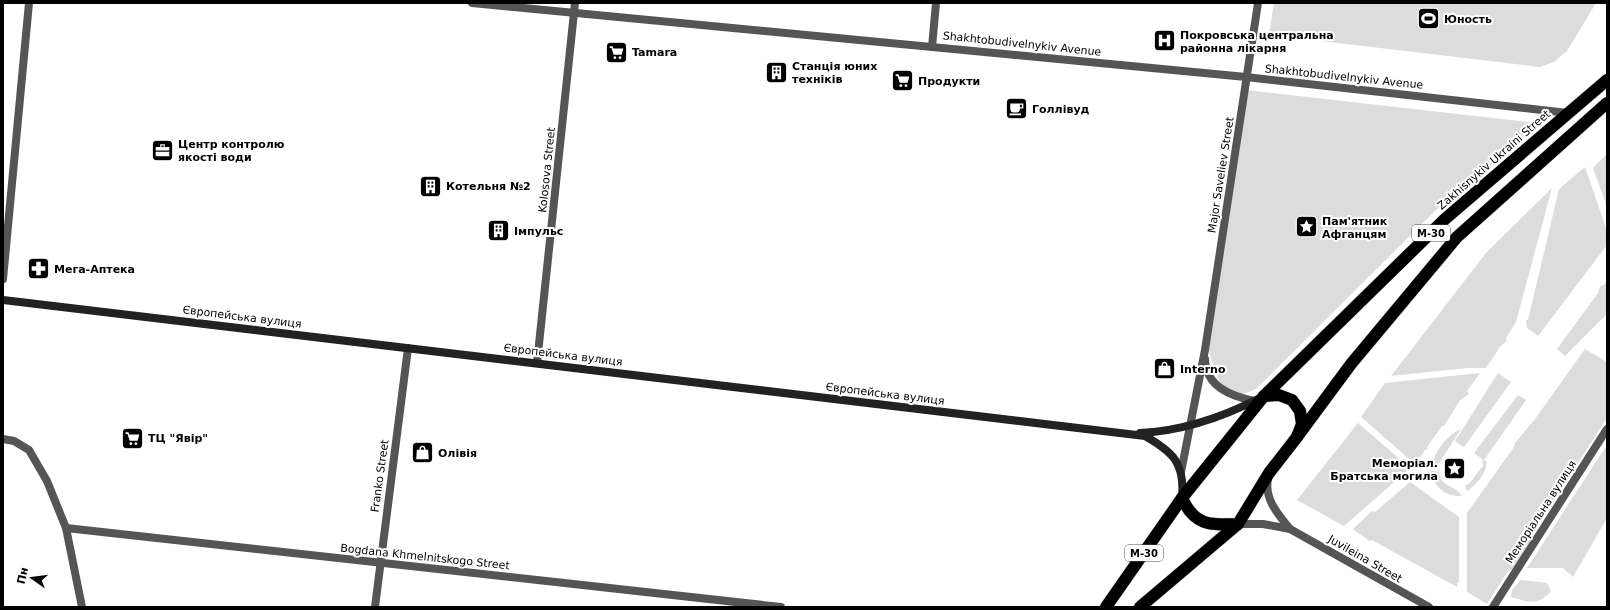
<svg xmlns="http://www.w3.org/2000/svg" width="1610" height="610" font-family="'DejaVu Sans',sans-serif">
<rect width="100%" height="100%" fill="#fff"/>
<!-- green -->
<g fill="#dcdcdc">
<polygon points="1274,3 1596,3 1567,51 1554,62 1540,67 1269,35"/>
<path d="M1245,90L1537,123V127L1436,210L1256,389C1251,391 1245,394 1240,394C1217,395 1212,360 1207,343Z"/>
<polygon points="1607,154 1607,207 1593,168"/>
<polygon points="1585,167 1607,231 1607,245 1538,336 1527,328 1526,320 1528,320 1559,189"/>
<polygon points="1552,188 1516,322 1506,338 1507,340 1500,347 1486,368 1467,368 1391,376 1486,253"/>
<polygon points="1607,281 1607,314 1565,356 1557,349 1598,293 1600,286 1604,285"/>
<path d="M1585,349L1607,362V418L1529,539L1531,540C1528,551 1519,568 1508,571L1487,604L1467,592V513L1514,447L1515,443L1535,419Z"/>
<polygon points="1480,373 1467,391 1469,394 1460,400 1444,426 1442,426 1427,447 1428,449 1425,450 1415,464 1361,417 1385,383"/>
<polygon points="1498,373 1511,382 1464,447 1455,441"/>
<path d="M1518,395L1526,400L1484,460L1487,462C1486,473 1477,485 1467,491L1465,486C1474,481 1476,473 1483,466L1482,459L1484,460L1474,453Z"/>
<polygon points="1358,423 1410,468 1344,526 1297,500"/>
<path d="M1461,429L1438,465L1432,462C1438,448 1447,435 1461,429Z"/>
<polygon points="1607,445 1607,518 1573,577 1563,568 1527,568"/>
<path d="M1431,471L1439,472C1440,487 1454,484 1462,496C1445,497 1434,487 1431,471Z"/>
<polygon points="1410,482 1459,517 1459,583 1457,583 1457,587 1372,540 1370,541 1354,530 1353,529 1372,511 1375,512"/>
<path d="M1521,580L1547,583L1551,591C1539,606 1527,602 1511,597L1512,590Z"/>
</g>
<g fill="none" stroke-linecap="round" stroke-linejoin="round">
<defs>
<g id="highway">
<polyline points="1297,437 1351,364 1457,237 1607,103"/>
<path d="M1182,498C1195,527 1212,525 1238,524"/>
<polyline points="1106,607 1182,498 1264,396 1445,219 1607,80"/>
<polyline points="1140,607 1238,524 1269,473 1297,437 1302,424 1300,411 1292,400 1279,395 1264,396"/>
</g>
</defs>
<!-- highway casing -->
<use href="#highway" stroke="#dbdbdb" stroke-width="13"/>
<!-- street -->
<g stroke="#555" stroke-width="8">
<polyline points="472,3 1246,77 1568,113"/>
<polyline points="932,47 936,3"/>
<polyline points="3,279 29,3"/>
<path d="M1205,359C1206,387 1231,396 1254,401"/>
<polyline points="537,363 575,3"/>
<polyline points="3,439 14,441 29,450 47,481 66,528 82,607"/>
<polyline points="1181,472 1205,350 1258,3"/>
<path d="M1268,479C1264,499 1278,514 1290,529"/>
<polyline points="1238,524 1263,524 1290,529 1429,607"/>
<polyline points="66,528 781,607"/>
<polyline points="375,607 408,348"/>
<polyline points="1493,607 1607,429"/>
</g>
<!-- secondary -->
<g stroke="#222" stroke-width="8">
<path d="M3,300L1145,436C1173,452 1185,463 1182,498"/>
<path d="M1140,433C1182,431 1223,417 1260,398"/>
</g>
<!-- highway -->
<use href="#highway" stroke="#000" stroke-width="12"/>
</g>
<!-- icons -->
<defs>
<symbol id="stadium-square" viewBox="-11 -11 22 22"><rect x="-9" y="-9" width="18" height="18" rx="4" fill="#000" stroke="#fff"/><path d="M0-5a6.5 5 0 1 0 0 10a6.5 5 0 1 0 0-10ZM-3.5-1.8h7v3.6h-7Z" fill="#fff"/></symbol>
<symbol id="hospital-square" viewBox="-11 -11 22 22"><rect x="-9" y="-9" width="18" height="18" rx="4" fill="#000" stroke="#fff"/><path d="M-5-5h3v3.5h4V-5h3V5h-3V1.5h-4V5h-3Z" fill="#fff"/></symbol>
<symbol id="supermarket-square" viewBox="-11 -11 22 22"><rect x="-9" y="-9" width="18" height="18" rx="4" fill="#000" stroke="#fff"/><path d="M-6-5.5h2.5l.6 2H6L4.5 2H-2.5L-4.4-4H-6ZM-1.5 3.2a1.3 1.3 0 1 0 .1 0ZM3 3.2a1.3 1.3 0 1 0 .1 0Z" fill="#fff"/></symbol>
<symbol id="building-square" viewBox="-11 -11 22 22"><rect x="-9" y="-9" width="18" height="18" rx="4" fill="#000" stroke="#fff"/><path d="M-4-6H4V6H1V3H-1V6H-4ZM-2.5-4.3h1.7v1.8h-1.7ZM.8-4.3h1.7v1.8H.8ZM-2.5-1h1.7V.8h-1.7ZM.8-1h1.7V.8H.8Z" fill="#fff"/></symbol>
<symbol id="cafe-square" viewBox="-11 -11 22 22"><rect x="-9" y="-9" width="18" height="18" rx="4" fill="#000" stroke="#fff"/><path d="M-5.5-4.5H6V0H3Q3 3.5 0 3.5H-2.5Q-5.5 3.5-5.5 0ZM3-3.2v2h1.7v-2ZM-6 4.5H4V6H-6Z" fill="#fff"/></symbol>
<symbol id="office-square" viewBox="-11 -11 22 22"><rect x="-9" y="-9" width="18" height="18" rx="4" fill="#000" stroke="#fff"/><path d="M-6-3h4V-5.5h4V-3h4V5H-6ZM-1-4.5V-3h2v-1.5ZM-6 0V1H6V0Z" fill="#fff"/></symbol>
<symbol id="sight-square" viewBox="-11 -11 22 22"><rect x="-9" y="-9" width="18" height="18" rx="4" fill="#000" stroke="#fff"/><path d="M0-6L1.8-2.2L6-1.7L2.9 1.2L3.7 5.4L0 3.3L-3.7 5.4L-2.9 1.2L-6-1.7L-1.8-2.2Z" fill="#fff"/></symbol>
<symbol id="pharmacy-square" viewBox="-11 -11 22 22"><rect x="-9" y="-9" width="18" height="18" rx="4" fill="#000" stroke="#fff"/><path d="M-2-6h4v4h4v4h-4v4h-4v-4h-4v-4h4Z" fill="#fff"/></symbol>
<symbol id="shop-square" viewBox="-11 -11 22 22"><rect x="-9" y="-9" width="18" height="18" rx="4" fill="#000" stroke="#fff"/><path d="M-5-2.5h2.3a2.7 3.5 0 0 1 5.4 0H5L5.5 6h-11ZM-1.5-2.5h3a1.5 2.3 0 0 0-3 0Z" fill="#fff"/></symbol>
</defs>
<g fill-rule="evenodd">
<use href="#stadium-square" x="1416" y="6" width="25" height="25"/>
<use href="#hospital-square" x="1152" y="28" width="25" height="25"/>
<use href="#supermarket-square" x="604" y="40" width="25" height="25"/>
<use href="#building-square" x="764" y="60" width="25" height="25"/>
<use href="#supermarket-square" x="890" y="68" width="25" height="25"/>
<use href="#cafe-square" x="1004" y="96" width="25" height="25"/>
<use href="#office-square" x="150" y="138" width="25" height="25"/>
<use href="#building-square" x="418" y="174" width="25" height="25"/>
<use href="#sight-square" x="1294" y="214" width="25" height="25"/>
<use href="#building-square" x="486" y="218" width="25" height="25"/>
<use href="#pharmacy-square" x="26" y="256" width="25" height="25"/>
<use href="#shop-square" x="1152" y="356" width="25" height="25"/>
<use href="#supermarket-square" x="120" y="426" width="25" height="25"/>
<use href="#shop-square" x="410" y="440" width="25" height="25"/>
<use href="#sight-square" x="1442" y="456" width="25" height="25"/>
</g>
<g text-anchor="middle" dominant-baseline="central" stroke-width="4" stroke-linejoin="round" paint-order="stroke">
<!-- shield labels -->
<g fill="#fff" stroke="#4c4c4c" stroke-width="1">
<rect x="1412" y="225" width="38" height="16" rx="3"/>
<rect x="1125" y="545" width="38" height="16" rx="3"/>
</g>
<g font-size="10" font-weight="bold" fill="#000">
<text x="1431" y="233">М-30</text>
<text x="1144" y="553">М-30</text>
</g>
<!-- poi labels -->
<g font-size="11" font-weight="bold" fill="#000" stroke="#fff" text-anchor="start">
<text x="1444" y="19">Юность</text>
<text x="1180" y="35">Покровська центральна<tspan x="1180" dy="13">районна лікарня</tspan></text>
<text x="632" y="52">Tamara</text>
<text x="792" y="66">Станція юних<tspan x="792" dy="13">техніків</tspan></text>
<text x="918" y="81">Продукти</text>
<text x="1032" y="109">Голлівуд</text>
<text x="178" y="144">Центр контролю<tspan x="178" dy="13">якості води</tspan></text>
<text x="446" y="186">Котельня №2</text>
<text x="1322" y="221">Пам'ятник<tspan x="1322" dy="13">Афганцям</tspan></text>
<text x="514" y="231">Імпульс</text>
<text x="54" y="269">Мега-Аптека</text>
<text x="1180" y="369">Interno</text>
<text x="148" y="438">ТЦ "Явір"</text>
<text x="438" y="453">Олівія</text>
<text x="1438" y="463" text-anchor="end">Меморіал.<tspan x="1438" dy="13">Братська могила</tspan></text>
</g>
<!-- street labels -->
<g font-size="11" fill="#000" stroke="#fff">
<text transform="translate(1022 44) rotate(6)">Shakhtobudivelnykiv Avenue</text>
<text transform="translate(1344 77) rotate(6)">Shakhtobudivelnykiv Avenue</text>
<text transform="translate(1494 160) rotate(-41)">Zakhisnykiv Ukraini Street</text>
<text transform="translate(547 170) rotate(-84)">Kolosova Street</text>
<text transform="translate(1221 175) rotate(-81)">Major Saveliev Street</text>
<text transform="translate(242 317) rotate(7)">Європейська вулиця</text>
<text transform="translate(563 355) rotate(7)">Європейська вулиця</text>
<text transform="translate(885 394) rotate(7)">Європейська вулиця</text>
<text transform="translate(380 476) rotate(-82)">Franko Street</text>
<text transform="translate(1541 512) rotate(-57)">Меморіальна вулиця</text>
<text transform="translate(425 557) rotate(6)">Bogdana Khmelnitskogo Street</text>
<text transform="translate(1365 559) rotate(30)">Juvileina Street</text>
</g>
</g>
<!-- border -->
<rect width="1610" height="610" fill="none" stroke="#000000" stroke-width="8"/>
<!-- north arrow -->
<g transform="translate(32 578) rotate(284)" stroke="#ffffff" stroke-width="3" paint-order="stroke">
<path d="M0-3L7 15L0 10L-7 15Z" fill="#000000"/>
<text y="-6" font-size="11" font-weight="bold" text-anchor="middle" fill="#000000">Пн</text>
</g>
</svg>
